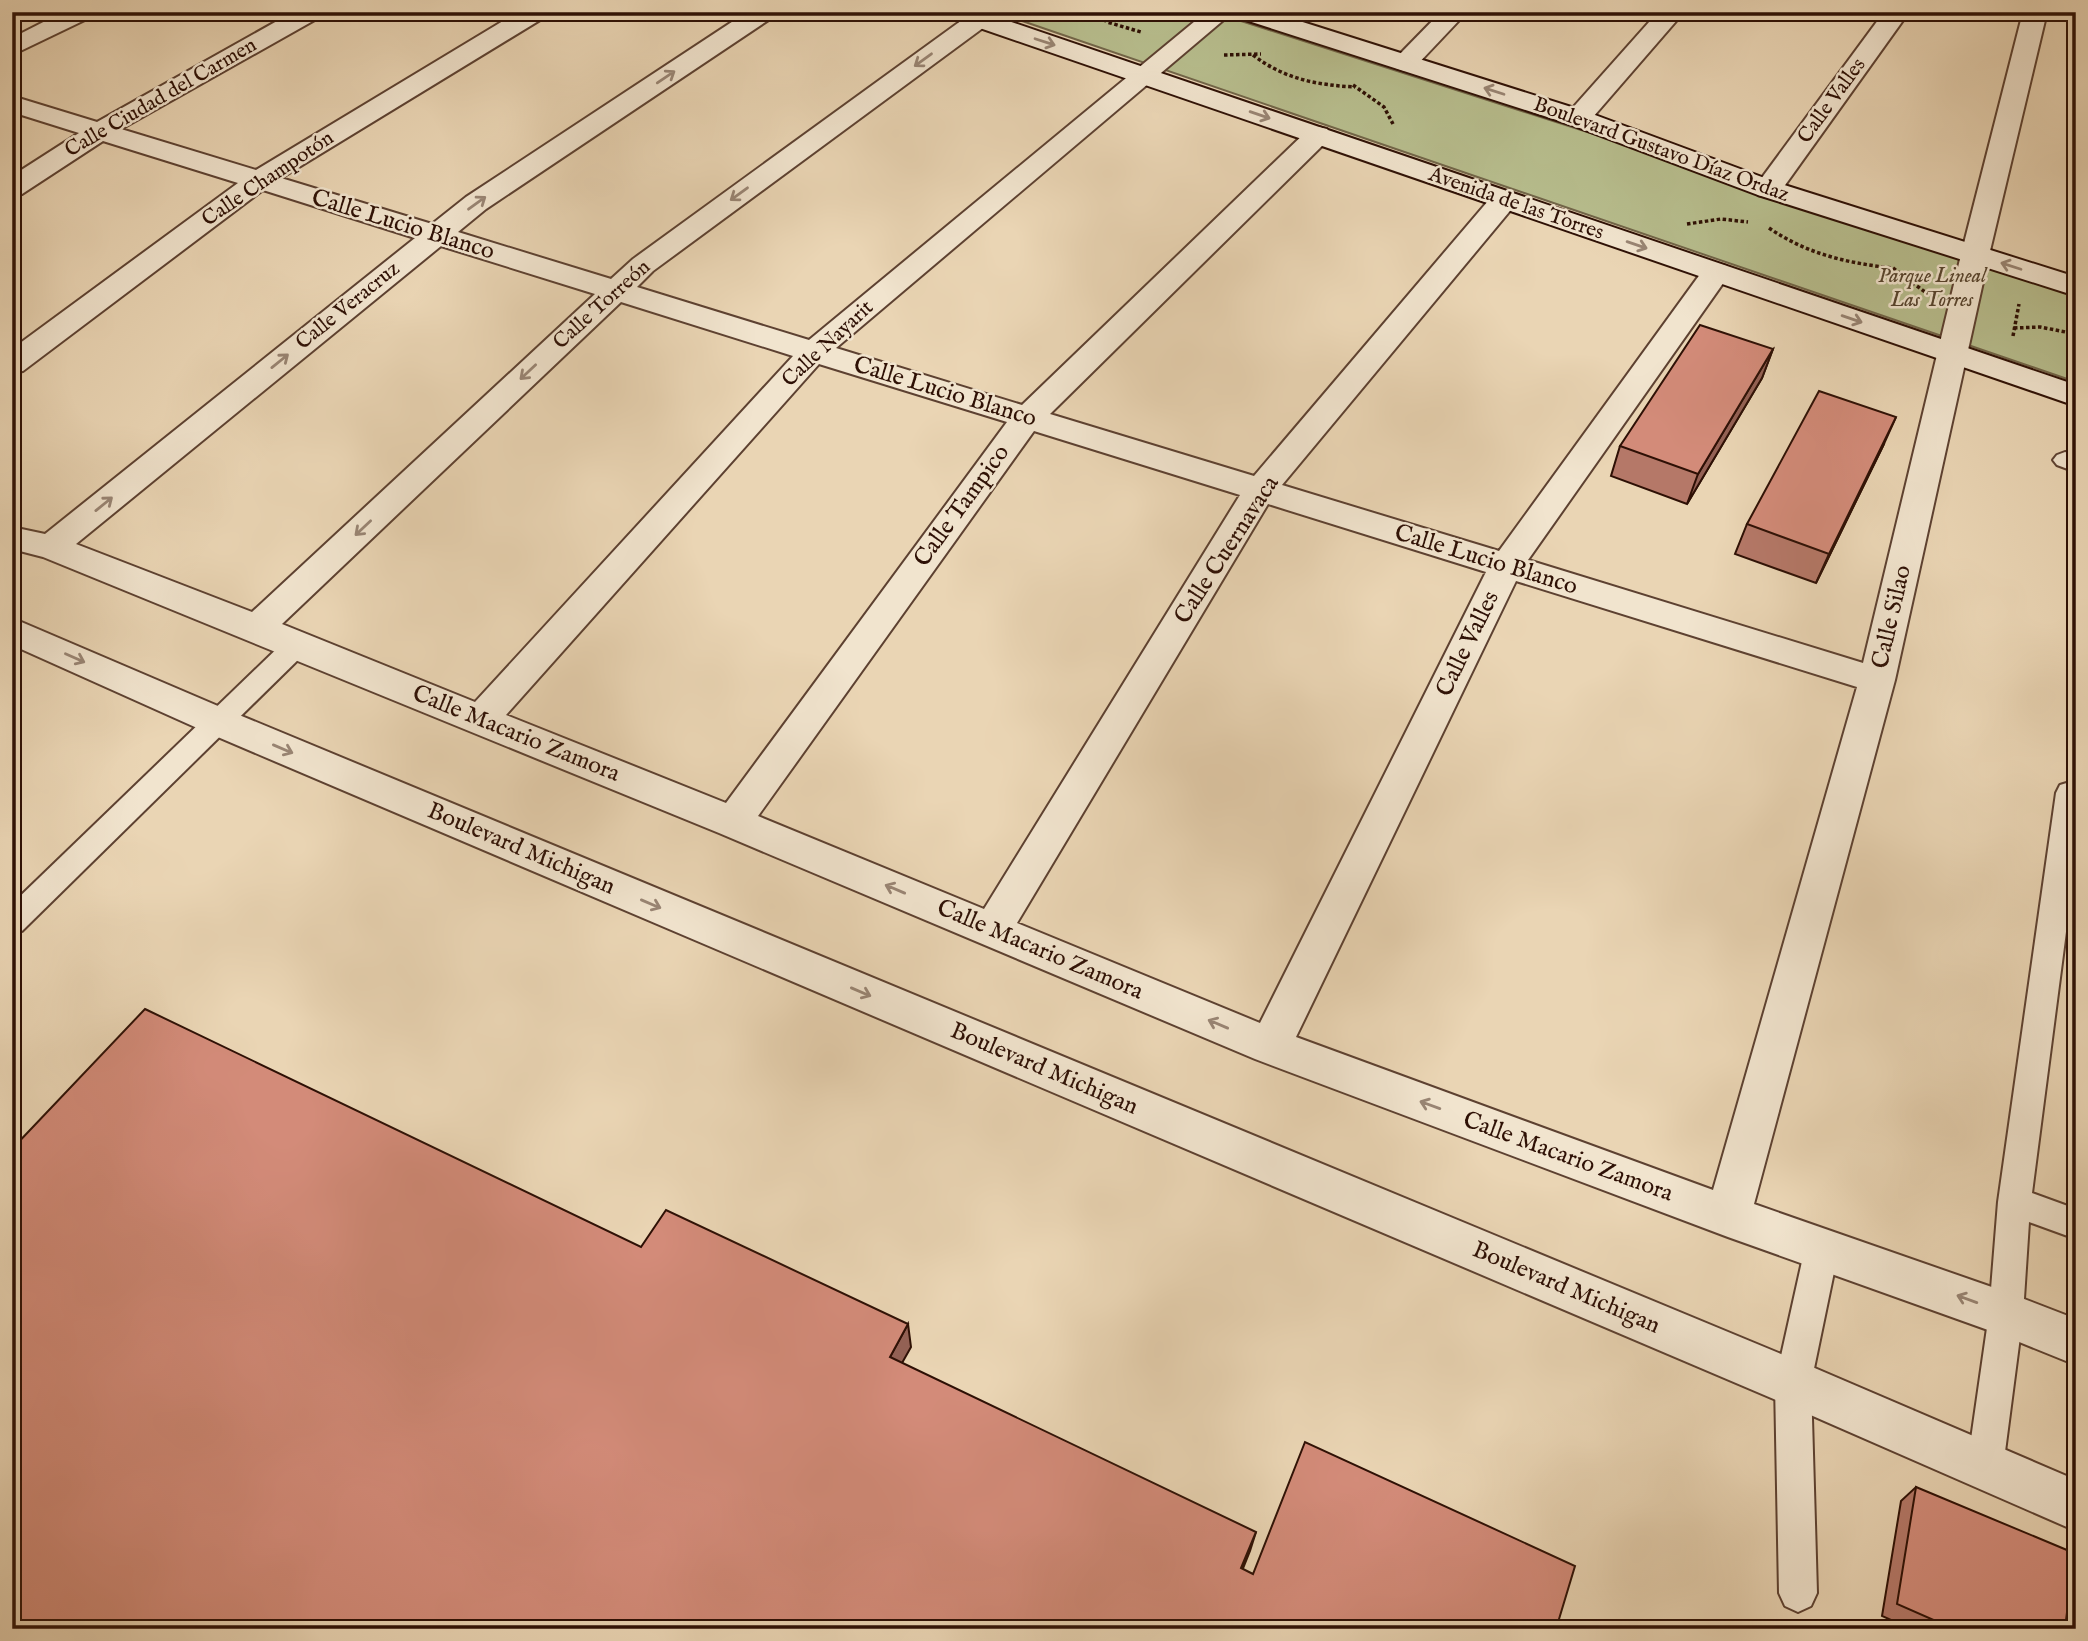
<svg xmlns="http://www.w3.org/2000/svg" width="2088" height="1641" font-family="'IM FELL English',serif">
<rect width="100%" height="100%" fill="#ead5b4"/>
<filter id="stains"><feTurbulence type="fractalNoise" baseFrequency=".00286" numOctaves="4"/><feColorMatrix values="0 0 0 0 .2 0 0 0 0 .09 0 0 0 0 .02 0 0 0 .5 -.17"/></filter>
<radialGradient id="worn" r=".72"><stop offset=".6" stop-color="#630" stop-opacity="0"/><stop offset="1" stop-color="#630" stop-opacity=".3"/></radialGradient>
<!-- green -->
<polygon fill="#b7bd8d" stroke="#726649" stroke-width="2" points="996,12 1213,12 2076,289 2076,382"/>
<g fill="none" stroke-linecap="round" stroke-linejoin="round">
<defs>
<g id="lane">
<polygon points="2065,452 2076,455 2076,472 2057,465 2053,460 2057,455"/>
<polygon points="297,636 306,638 310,645 306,652 22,931 12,935 12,904 288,638"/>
<polygon points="2070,782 2076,784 2076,855 2032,1193 2076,1209 2076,1239 2029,1222 2023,1314 2003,1467 1998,1480 1985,1485 1972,1480 1967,1467 1989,1314 1998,1202 2056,793 2060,785"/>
<polygon points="1822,1233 1834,1237 1839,1248 1811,1383 1817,1593 1811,1606 1798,1612 1785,1606 1779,1593 1775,1383 1805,1248 1810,1237"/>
</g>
<g id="street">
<polygon points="63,12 94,12 91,17 12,55 12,38"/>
<path d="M293,12H323L320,17L121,129L256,170L518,12H548L545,17L281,178L432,224L466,197L747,12H776L773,17L486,209L458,232L611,279L633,259L969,15L978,13L987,15L990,20L987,25L653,271L637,287L809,340L1206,12H1233L836,348L1022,405L1309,129L1318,127L1327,129L1331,135L1327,141L1050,414L1254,476L1494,194L1504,192L1514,194L1518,200L1514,206L1282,485L1499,551L1706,266L1716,263L1726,266L1731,272L1528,560L1863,663L1961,255L2023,12H2047L1989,255L1895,680L1754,1204L2006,1292L2076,1319V1365L2002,1335L1728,1237L1255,1059L719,833L43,557L12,549V527L45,534L415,238L263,190L23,371L12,373V349L238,183L103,141L22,194L12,196V176L79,133L12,112V96L97,122ZM441,246L595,294L252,612L76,544ZM621,302L793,356L475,702L282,624ZM819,364L1007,422L726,803L506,715ZM1034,431L1240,495L984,909L758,816ZM1268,504L1486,572L1260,1023L1017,923ZM1516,581L1857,687L1713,1190L1296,1037Z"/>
<polygon points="1441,12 1467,12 1414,68 1405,71 1396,68 1392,63 1396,58"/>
<polygon points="1658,12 1684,12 1587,124 1578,126 1569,124 1565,118 1569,112"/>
<polygon points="1884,12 1909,12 1778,195 1768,197 1758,195 1754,189 1758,183"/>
<polygon points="12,618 232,712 1810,1366 2076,1480 2076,1531 1776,1400 206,732 12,645"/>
</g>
<g id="secondary">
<polygon points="945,12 982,12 2076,385 2076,406 948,17"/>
<polygon points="1233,12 1271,12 1587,112 1778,183 2076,277 2076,296 1758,195 1569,124 1236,17"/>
</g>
</defs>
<!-- lane casing -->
<use href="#lane" stroke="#5d4131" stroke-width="4"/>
<!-- street casing -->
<use href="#street" stroke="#5d4131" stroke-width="4"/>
<!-- secondary casing -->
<use href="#secondary" stroke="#2e1005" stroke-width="4"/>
<!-- path -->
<g stroke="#2e1005" stroke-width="3.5" stroke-dasharray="3.5 2.5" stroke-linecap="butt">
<polyline points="1094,12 1107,22 1141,32"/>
<polyline points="1224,55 1261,54"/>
<path d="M1253,55C1284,79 1317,85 1355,87"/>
<polyline points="1353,85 1384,107 1393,124"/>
<polyline points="1687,224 1721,219 1748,222"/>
<path d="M1769,228C1807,254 1847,263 1892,268"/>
<polyline points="1893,268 1925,292"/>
<polyline points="2014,328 2040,327 2076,334"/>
<polyline points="2013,336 2019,304"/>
</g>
<!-- lane -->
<use href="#lane" fill="#f1e4ce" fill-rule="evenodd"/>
<!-- street -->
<use href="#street" fill="#f1e4ce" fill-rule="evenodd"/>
<!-- secondary -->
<use href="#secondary" fill="#f1e4ce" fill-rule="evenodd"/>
</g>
<!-- wall -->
<g fill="#b57868" stroke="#2e1005" stroke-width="2">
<polygon points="1773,349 1762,378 1687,504 1611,476 1620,446"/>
<polygon points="1883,446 1816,583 1735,554 1747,524"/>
<polygon points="1916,1487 2065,1629 1911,1629 1882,1616 1901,1501"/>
</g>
<!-- shaded-wall -->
<g fill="#946155" stroke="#2e1005" stroke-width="2">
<polygon points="1773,349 1762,378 1687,504 1698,474"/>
<polygon points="1896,417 1883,446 1816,583 1829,554"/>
<polygon points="908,1324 911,1347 893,1379 890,1357"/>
<polygon points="1256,1532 1250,1551 1236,1586 1241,1568"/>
</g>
<!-- building -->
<g fill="#d38b79" stroke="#2e1005" stroke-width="2">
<polygon points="1700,325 1773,349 1698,474 1620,446"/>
<polygon points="1819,391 1896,417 1829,554 1747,524"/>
<polygon points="145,1009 641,1247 666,1210 908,1324 890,1357 1256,1532 1241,1568 1253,1574 1305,1442 1575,1566 1556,1629 12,1629 12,1149"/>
<polygon points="1916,1487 2074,1553 2065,1629 1954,1629 1897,1604"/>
</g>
<!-- one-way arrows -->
<defs><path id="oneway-shaft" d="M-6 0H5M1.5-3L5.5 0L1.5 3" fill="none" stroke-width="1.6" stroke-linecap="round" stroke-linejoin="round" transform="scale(1.75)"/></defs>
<g stroke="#998574">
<use href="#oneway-shaft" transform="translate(1045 42) rotate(18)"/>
<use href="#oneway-shaft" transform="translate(923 60) rotate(144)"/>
<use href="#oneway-shaft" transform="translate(666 77) rotate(-34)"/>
<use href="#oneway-shaft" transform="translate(1494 91) rotate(-162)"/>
<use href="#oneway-shaft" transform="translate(1260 115) rotate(19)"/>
<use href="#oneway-shaft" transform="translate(739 194) rotate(144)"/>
<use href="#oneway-shaft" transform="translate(477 203) rotate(-36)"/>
<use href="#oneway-shaft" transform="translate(1637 245) rotate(19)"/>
<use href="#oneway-shaft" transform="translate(2011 266) rotate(-162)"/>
<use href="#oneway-shaft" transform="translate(1852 319) rotate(19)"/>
<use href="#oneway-shaft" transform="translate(280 361) rotate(-39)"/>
<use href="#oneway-shaft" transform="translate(528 372) rotate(137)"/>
<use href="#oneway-shaft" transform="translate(104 504) rotate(-39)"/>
<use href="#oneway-shaft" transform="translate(363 528) rotate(137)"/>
<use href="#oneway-shaft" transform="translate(75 658) rotate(24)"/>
<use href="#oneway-shaft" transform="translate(283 749) rotate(23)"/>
<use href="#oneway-shaft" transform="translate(895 889) rotate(-157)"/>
<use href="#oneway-shaft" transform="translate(651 904) rotate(23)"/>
<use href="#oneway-shaft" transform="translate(861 992) rotate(23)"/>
<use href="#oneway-shaft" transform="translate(1218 1024) rotate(-157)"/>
<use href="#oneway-shaft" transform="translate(1430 1105) rotate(-160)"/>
<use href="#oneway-shaft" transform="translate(1967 1299) rotate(-160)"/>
</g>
<g text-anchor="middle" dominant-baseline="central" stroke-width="5" stroke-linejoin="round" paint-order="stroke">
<!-- far-street labels -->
<g font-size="21" fill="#2e1005" stroke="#f1e4ce">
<text transform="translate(161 98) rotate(-30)">Calle Ciudad del Carmen</text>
<text transform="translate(1832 101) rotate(-54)">Calle Valles</text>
<text transform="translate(1661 150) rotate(20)">Boulevard Gustavo Díaz Ordaz</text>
<text transform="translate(268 179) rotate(-34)">Calle Champotón</text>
<text transform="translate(1516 204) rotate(19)">Avenida de las Torres</text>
<text transform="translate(602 305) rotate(-42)">Calle Torreón</text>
<text transform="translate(348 306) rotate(-39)">Calle Veracruz</text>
<text transform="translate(828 344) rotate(-43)">Calle Nayarit</text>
</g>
<!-- far-park labels -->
<g font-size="21" font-style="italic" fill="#57442e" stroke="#f1e4ce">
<text x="1932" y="276">Parque Lineal<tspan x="1932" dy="24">Las Torres</tspan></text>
</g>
<!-- street labels -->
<g font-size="24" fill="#2e1005" stroke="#f1e4ce">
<text transform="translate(403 225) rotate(17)">Calle Lucio Blanco</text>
<text transform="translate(945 392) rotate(17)">Calle Lucio Blanco</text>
<text transform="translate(962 506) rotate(-54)">Calle Tampico</text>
<text transform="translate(1227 550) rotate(-57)">Calle Cuernavaca</text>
<text transform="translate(1486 560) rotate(17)">Calle Lucio Blanco</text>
<text transform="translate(1892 617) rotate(-77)">Calle Silao</text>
<text transform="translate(1468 644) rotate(-64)">Calle Valles</text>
<text transform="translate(516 734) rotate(22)">Calle Macario Zamora</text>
<text transform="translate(521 849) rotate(23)">Boulevard Michigan</text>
<text transform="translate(1040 950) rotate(23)">Calle Macario Zamora</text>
<text transform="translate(1044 1069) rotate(23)">Boulevard Michigan</text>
<text transform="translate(1568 1157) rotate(20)">Calle Macario Zamora</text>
<text transform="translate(1566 1288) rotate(23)">Boulevard Michigan</text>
</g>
</g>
<!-- margin -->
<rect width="2088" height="1641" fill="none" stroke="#ead5b4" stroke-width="42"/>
<rect x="14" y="14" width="2060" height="1613" fill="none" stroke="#2e1005" stroke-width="3.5"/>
<rect x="21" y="21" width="2046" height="1599" fill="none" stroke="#2e1005" stroke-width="2"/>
<rect width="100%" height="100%" filter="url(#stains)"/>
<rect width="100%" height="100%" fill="url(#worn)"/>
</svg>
